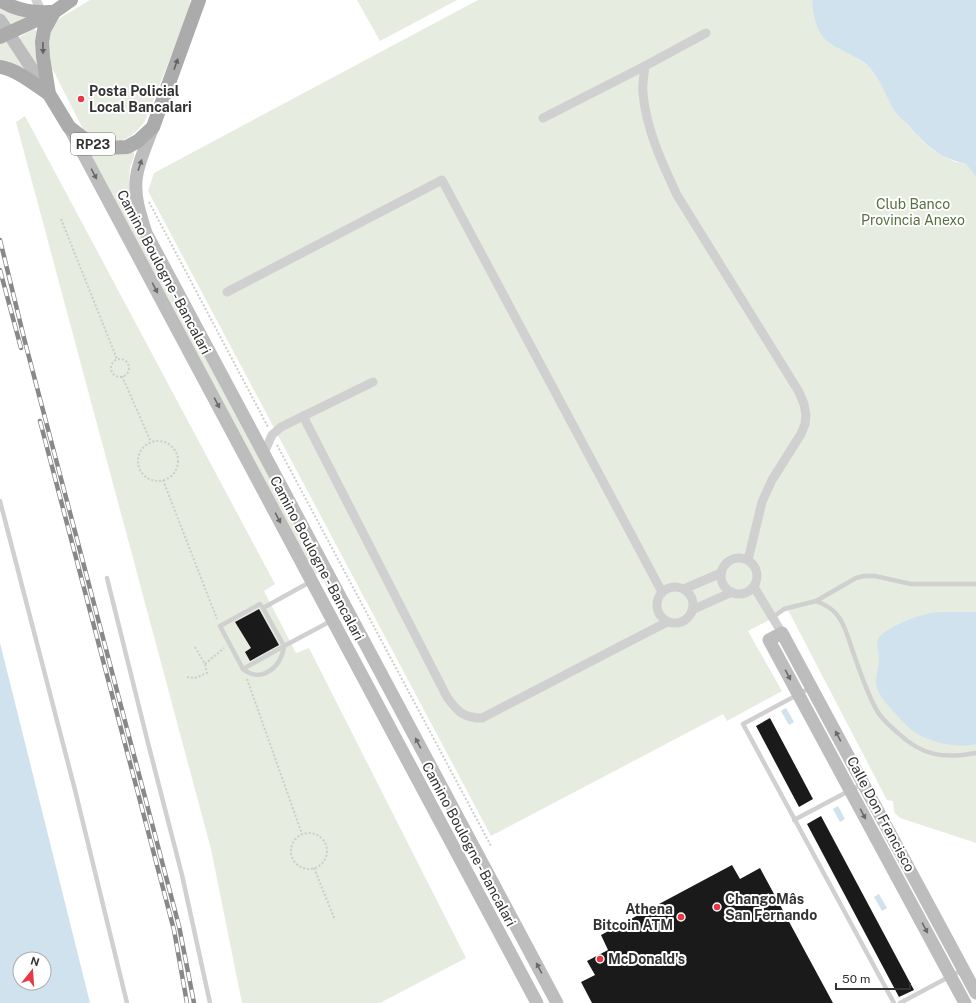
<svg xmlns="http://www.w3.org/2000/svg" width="976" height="1003" font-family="'Public Sans',sans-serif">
<rect width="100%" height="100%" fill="#fff"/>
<!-- green -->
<g fill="#e6ecdf">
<path d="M90,0H190L189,11L145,121C127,146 107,148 83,129L52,68L47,40L54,24L60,18Z"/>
<polygon points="357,0 457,0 380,41"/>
<polygon points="478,0 812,0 815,18 829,43 850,53 869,67 876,75 896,112 922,141 933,150 955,162 966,164 976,177 976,843 900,818 894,812 893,801 887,800 788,610 748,631 782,691 727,721 723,714 491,836 148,191 154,173"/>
<polygon points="0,5 24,16 26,18 13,27 0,15"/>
<polygon points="34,29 37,32 35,43 38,68 19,37"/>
<polygon points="4,42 9,42 28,71 0,63 0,44"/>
<polygon points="25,116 275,584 264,591 296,653 309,648 466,958 380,1003 242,1003 211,849 16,122"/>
<polygon points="87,150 134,151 134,157 130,167 129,182 130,202 133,216 154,261 293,520 296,529 316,568 317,574 315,575"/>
</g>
<!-- water -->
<g fill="#cfe2ee" fill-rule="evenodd">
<path d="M812,0H976V177L966,164C940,158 926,146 909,126C904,121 898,116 894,110C886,96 880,79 870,68C865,63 860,60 855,57C846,51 836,48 828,42C816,32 813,14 812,0Z"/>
<path d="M952,612H976V744C959,749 926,742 912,730C905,725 899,717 893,711C888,705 881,698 878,691C873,680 879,670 879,658C879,652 876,647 878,640C882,628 919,615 931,613C938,612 945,612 952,612Z"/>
<path d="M0,643L90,1003H0ZM20,959H44V983H20Z"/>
<polygon points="786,708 794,722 789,725 781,711"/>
<polygon points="838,806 845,819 840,822 833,809"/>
<polygon points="879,894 887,908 882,911 874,897"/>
</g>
<!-- building -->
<g fill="#1a1a1a">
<polygon points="259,609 279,645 250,661 245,652 251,648 235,622"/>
<polygon points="770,718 813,799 799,807 756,726"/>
<polygon points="821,816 914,990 899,997 807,824"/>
<polygon points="732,865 740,879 760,868 833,1003 592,1003 581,982 595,975 587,961 608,950 601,935"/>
</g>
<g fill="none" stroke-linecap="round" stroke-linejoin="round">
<!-- path -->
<g stroke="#cdcdcd" stroke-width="2" stroke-dasharray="2 2" stroke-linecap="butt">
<polyline points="149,202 268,427"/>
<polyline points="61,219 117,359"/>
<circle cx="120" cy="368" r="9"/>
<polyline points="122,376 151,442"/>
<circle cx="158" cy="461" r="20"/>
<polyline points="277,445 491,846"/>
<polyline points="163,480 217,619"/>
<polyline points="205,664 224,648"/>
<polyline points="187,677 195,678 207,673 205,664 195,647"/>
<polyline points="247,679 302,834"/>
<circle cx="309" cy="851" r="18"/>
<polyline points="314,868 335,920"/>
</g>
<!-- lane -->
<g stroke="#d0d0d0" stroke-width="4.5">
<polyline points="0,501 75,790 127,1003"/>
<polyline points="107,578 148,743 182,875 210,1003"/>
<path d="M816,601C824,604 833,609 838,616C846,627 849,640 853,652C860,671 866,691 876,709C881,719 890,726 898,733C922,756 944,759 976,753"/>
<polyline points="263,608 260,604 220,626 243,669 284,646 263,608 310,582"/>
<polyline points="772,618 784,609 816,601 856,578 864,576 875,576 911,584 976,584"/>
<path d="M243,669C261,684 282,667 284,646L331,621"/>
<polyline points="810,688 743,724 894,1003"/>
<polyline points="794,820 862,784"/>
<polyline points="900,1003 962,970"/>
</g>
<!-- street -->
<g stroke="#d0d0d0" stroke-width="9">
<polyline points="36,0 42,12"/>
<path d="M706,33L645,66C644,75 642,85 643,93C646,129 662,163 677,195L799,392L804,404L806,415L805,424L801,434L772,480L762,502L748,560"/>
<polyline points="543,118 645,66"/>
<polyline points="227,292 442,180 662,592"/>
<path d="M303,416L447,697C457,711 463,718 482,718L667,622"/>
<polyline points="264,453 272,435 281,427 373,382"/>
<circle cx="739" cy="576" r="18"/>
<circle cx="675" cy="605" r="18"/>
<polyline points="754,587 782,633"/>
<polyline points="684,589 721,573"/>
<polyline points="692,610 732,592"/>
</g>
<!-- secondary -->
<g stroke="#bdbdbd" stroke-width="13">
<polyline points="0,20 47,92"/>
<polyline points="69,127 537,1003"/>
<path d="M153,127C146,146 134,171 136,190C136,205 142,219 146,233L557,1003"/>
<polyline points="965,1003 769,640 782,633 976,993"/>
</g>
<!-- primary -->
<g stroke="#ababab" stroke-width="14">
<path d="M0,0C15,10 32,13 50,12"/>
<polyline points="54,12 44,30 42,42 43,57 49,94 69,127 86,140 97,146 107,148 127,147 138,141 153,127 199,0"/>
<polyline points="0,37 54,12 71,0"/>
<path d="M0,67C18,70 34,84 49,94"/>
</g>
<defs>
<g id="rail">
<polyline points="0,240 25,342 179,926 194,1003"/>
<polyline points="0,270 21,348"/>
<polyline points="40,421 174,930 187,1003"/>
</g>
</defs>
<!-- rail casing -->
<use href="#rail" stroke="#888" stroke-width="4.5"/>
<!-- rail -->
<use href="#rail" stroke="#fff" stroke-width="3" stroke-dasharray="9" stroke-linecap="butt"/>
</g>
<!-- one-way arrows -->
<defs><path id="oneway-solid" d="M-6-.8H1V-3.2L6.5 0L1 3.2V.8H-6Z"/></defs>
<g fill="#636363">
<use href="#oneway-solid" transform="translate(43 48) rotate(89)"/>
<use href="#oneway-solid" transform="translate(176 64) rotate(-70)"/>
</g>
<g fill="#6a6a6a">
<use href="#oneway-solid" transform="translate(140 165) rotate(-72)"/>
<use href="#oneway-solid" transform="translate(94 174) rotate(62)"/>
<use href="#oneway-solid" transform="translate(155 288) rotate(62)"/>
<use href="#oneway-solid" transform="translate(217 403) rotate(62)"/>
<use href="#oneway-solid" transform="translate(278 518) rotate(62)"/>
<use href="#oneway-solid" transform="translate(788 675) rotate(62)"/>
<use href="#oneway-solid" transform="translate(838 736) rotate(-118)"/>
<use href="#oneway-solid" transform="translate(418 743) rotate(-118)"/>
<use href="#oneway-solid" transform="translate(863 814) rotate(62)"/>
<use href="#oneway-solid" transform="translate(925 928) rotate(62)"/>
<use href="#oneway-solid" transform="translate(539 968) rotate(-118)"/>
</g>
<!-- markers -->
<g fill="#e63946" stroke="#fff" stroke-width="1.5">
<circle cx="81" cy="99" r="4"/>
<circle cx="717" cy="907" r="4"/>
<circle cx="681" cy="917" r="4"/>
<circle cx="600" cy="959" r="4"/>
</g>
<g text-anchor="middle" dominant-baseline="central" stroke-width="4" stroke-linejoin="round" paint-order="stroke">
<!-- shield labels -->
<rect fill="#fff" stroke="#707070" stroke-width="1" x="71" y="133" width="44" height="22" rx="3"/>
<g font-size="13" font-weight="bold" fill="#333">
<text x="93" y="144">RP23</text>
</g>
<!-- poi labels -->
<g font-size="14" font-weight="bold" fill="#333" stroke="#fff" text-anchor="start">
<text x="89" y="91">Posta Policial<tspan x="89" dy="16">Local Bancalari</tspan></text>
<text x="725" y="899">ChangoMâs<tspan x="725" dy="16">San Fernando</tspan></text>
<text x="673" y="909" text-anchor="end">Athena<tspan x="673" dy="16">Bitcoin ATM</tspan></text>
<text x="608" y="959">McDonald's</text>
</g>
<!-- park labels -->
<g font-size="14" fill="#56703f" stroke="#fff">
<text x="913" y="204">Club Banco<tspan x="913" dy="16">Provincia Anexo</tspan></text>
</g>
<!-- street labels -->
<g font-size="14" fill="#333" stroke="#fff">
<text transform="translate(164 272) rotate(62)">Camino Boulogne - Bancalari</text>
<text transform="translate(317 558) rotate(62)">Camino Boulogne - Bancalari</text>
<text transform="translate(881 814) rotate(62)">Calle Don Francisco</text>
<text transform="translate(469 844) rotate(62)">Camino Boulogne - Bancalari</text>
</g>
</g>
<!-- north arrow -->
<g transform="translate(32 971) rotate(17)"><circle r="19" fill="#ffffff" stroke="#adadad"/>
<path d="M0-3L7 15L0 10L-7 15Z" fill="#e63946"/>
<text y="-6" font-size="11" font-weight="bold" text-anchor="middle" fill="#333333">N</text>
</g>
<!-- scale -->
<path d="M836 983v6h74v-6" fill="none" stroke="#333333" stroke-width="2"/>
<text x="842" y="983" font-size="12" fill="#333333" stroke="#ffffff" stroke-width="3" paint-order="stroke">50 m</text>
</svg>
